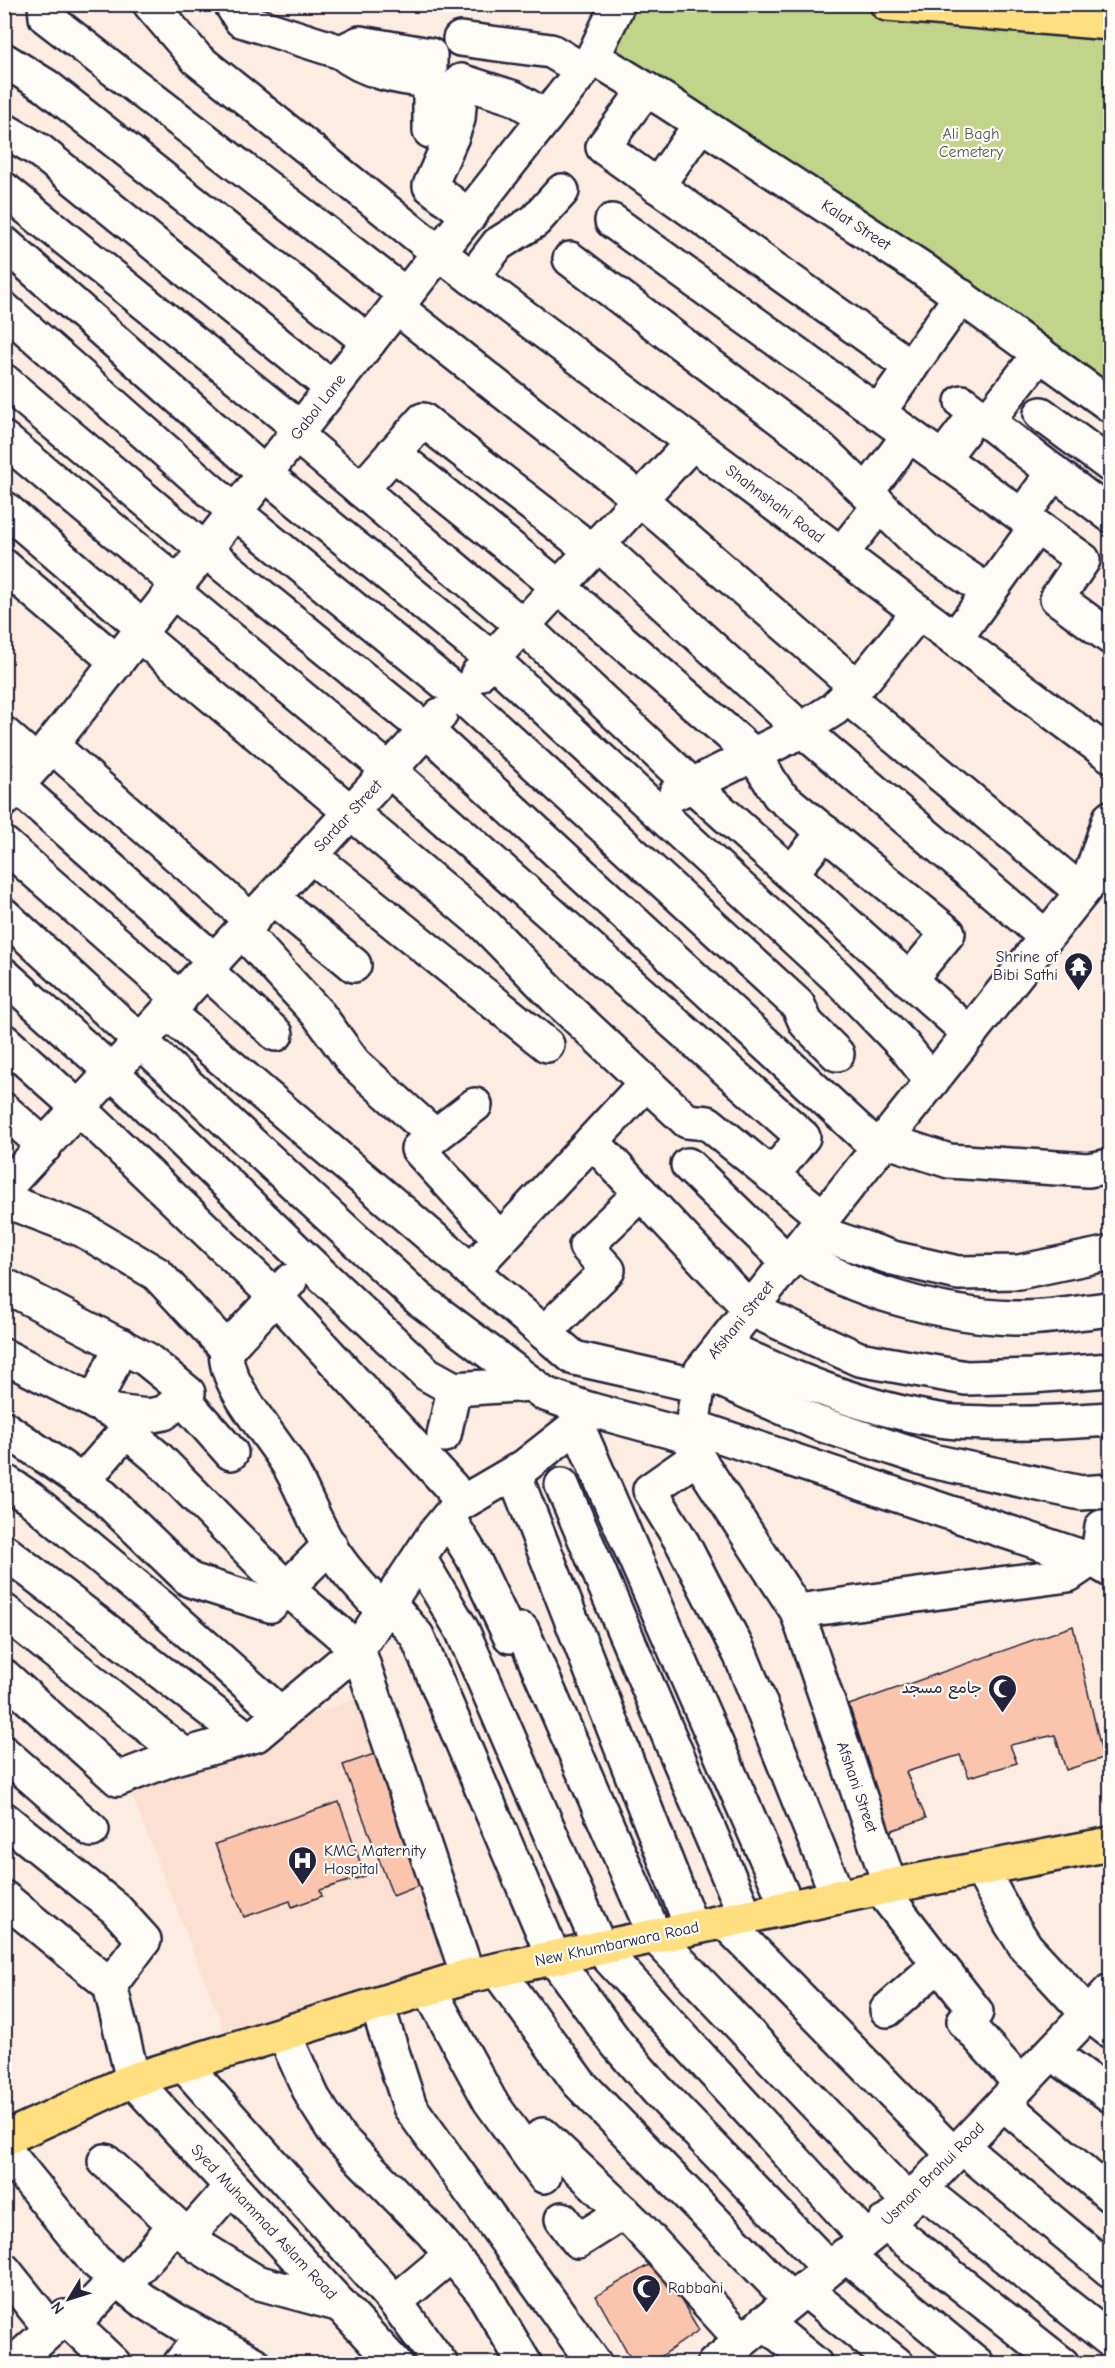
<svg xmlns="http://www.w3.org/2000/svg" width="1115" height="2368" font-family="'Comic Neue','Playpen Sans Arabic',sans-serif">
<rect width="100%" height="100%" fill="#fcece1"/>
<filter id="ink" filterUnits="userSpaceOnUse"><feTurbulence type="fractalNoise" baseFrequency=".0167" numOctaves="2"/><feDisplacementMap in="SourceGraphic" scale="12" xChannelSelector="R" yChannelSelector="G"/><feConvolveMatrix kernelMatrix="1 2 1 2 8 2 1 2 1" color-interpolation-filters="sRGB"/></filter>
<g filter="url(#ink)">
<!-- built -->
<polygon fill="#fce0d1" points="373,1693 468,1976 232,2050 126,1780"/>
<!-- green -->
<polygon fill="#c2d489" stroke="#727b62" stroke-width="1.5" points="985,4 1110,12 1110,408 594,57 634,5"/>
<!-- building -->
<g fill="#fbc5ad" stroke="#22223b" stroke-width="1.5">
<polygon points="1073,1626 1103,1758 1066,1770 1055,1735 1010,1745 1017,1763 969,1777 960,1755 906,1772 926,1818 890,1831 849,1705"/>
<polygon points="377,1753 426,1883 393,1896 343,1765"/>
<polygon points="339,1802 365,1876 320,1890 322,1896 292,1907 290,1901 244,1917 215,1844"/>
<polygon points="657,2260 699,2330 650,2364 634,2364 596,2296"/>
</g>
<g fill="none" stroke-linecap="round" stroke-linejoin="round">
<defs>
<g id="minor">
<polyline points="45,4 46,17 406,295"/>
<polyline points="150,4 197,59 439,253 1110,755"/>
<polyline points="231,4 241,20 341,52 360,43 430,55 430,131 452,136 430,186 469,216"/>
<polyline points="460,39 551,51 583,70"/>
<path d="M341,52C365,72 400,78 430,81"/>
<polyline points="593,57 667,102 921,268 1110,405"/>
<polyline points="4,60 46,86 369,342"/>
<polyline points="646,89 603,147 911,367"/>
<polyline points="4,130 40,151 332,388"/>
<polyline points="452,136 458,119 461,81 514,98 546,117"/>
<polyline points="657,186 701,124"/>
<polyline points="4,189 301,429"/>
<polyline points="612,221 1083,560 1057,598 1110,637"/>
<polyline points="4,243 265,474 492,659 838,978 904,1046 932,1081"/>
<polyline points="570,259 822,450 925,549 989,592"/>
<polyline points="472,278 498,244 535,221 562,191"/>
<polyline points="396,307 640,499 856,686"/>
<polyline points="4,309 235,512 459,694 798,1005 806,1023 837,1054"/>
<polyline points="4,381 205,550 426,730 878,1148"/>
<polyline points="962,402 1110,515"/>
<polyline points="878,413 961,296"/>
<polyline points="1041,414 1110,465"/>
<polyline points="987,421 1040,354"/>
<polyline points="296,435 523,626 692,785 970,1034"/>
<polyline points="4,439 178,584"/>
<polyline points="393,453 559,587 753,754 779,795 948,933 909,980"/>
<polyline points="942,459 977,413"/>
<polyline points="361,490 423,420 592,551"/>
<polyline points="867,492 909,435"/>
<polyline points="4,508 143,628"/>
<polyline points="1022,516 1054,472"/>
<polyline points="598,544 801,729 1046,937"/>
<polyline points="841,554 880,505"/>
<polyline points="4,566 117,662"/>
<polyline points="173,591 390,771 803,1137 772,1176"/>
<polyline points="138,634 484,924 559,1001 687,1121 708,1123 823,1217"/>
<polyline points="955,639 1036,527"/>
<polyline points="477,675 692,443"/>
<polyline points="846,696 1082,892"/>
<polyline points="4,734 37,763"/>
<polyline points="51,745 252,921"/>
<polyline points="17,786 215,961"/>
<polyline points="676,793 791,736 834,709 865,678 919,612"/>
<polyline points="4,800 37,763 583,70 593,57 618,4"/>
<polyline points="4,844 180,999"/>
<polyline points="311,856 547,1045"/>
<polyline points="791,873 825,832"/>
<polyline points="273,898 354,965"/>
<polyline points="4,915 419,1299 545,1394 588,1409"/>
<polyline points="242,931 319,1015 354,1063 435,1136"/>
<polyline points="206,971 276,1034"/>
<polyline points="4,975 112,1072 308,1262 427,1374 454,1389 532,1384"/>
<polyline points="167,1012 574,1358 699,1386"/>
<polyline points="4,1041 79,1108 276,1297 452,1488 458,1505"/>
<polyline points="475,1105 418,1149 500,1239"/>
<polyline points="4,1110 45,1146"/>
<polyline points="885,1140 949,1161 1088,1170 1110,1166"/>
<polyline points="592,1141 750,1309 859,1359 966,1378 1031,1376 1110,1370"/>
<polyline points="688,1165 788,1262"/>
<polyline points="4,1189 440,715"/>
<polyline points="4,1200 83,1230 157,1274 227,1349"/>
<polyline points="813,1231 893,1258 958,1273 1019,1272 1110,1253"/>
<path d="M796,1252C850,1291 946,1316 1014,1318C1045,1319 1079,1312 1110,1309"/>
<polyline points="471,1271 645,1084"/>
<path d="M290,1281L227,1349C220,1382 276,1440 291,1469C306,1496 320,1536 338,1559C351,1578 368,1594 383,1611"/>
<polyline points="4,1285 146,1359 188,1393 164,1413 148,1416 114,1412 4,1356"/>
<polyline points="544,1333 608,1270 586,1246 641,1193"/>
<path d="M722,1345C793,1380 867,1410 946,1421C959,1423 974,1422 987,1423C1029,1424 1069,1422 1110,1419"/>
<polyline points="701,1371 817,1423 932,1461 1081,1493 1110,1491"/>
<polyline points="182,1398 231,1453"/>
<polyline points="95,1403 121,1345"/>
<polyline points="577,1425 788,1908"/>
<polyline points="694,1427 1097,1562 1110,1570"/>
<polyline points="4,1428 103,1496 190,1580 270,1605 330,1545"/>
<polyline points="444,1435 454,1389"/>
<polyline points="697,1457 650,1490 683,1544 741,1656 838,1897"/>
<polyline points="514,1473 692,1928"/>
<polyline points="4,1481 30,1498 162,1608 281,1714"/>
<polyline points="82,1482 126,1431 158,1458 286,1588 358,1649 468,1976"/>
<polyline points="562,1485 746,1917"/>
<polyline points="448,1518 473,1558 510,1636 522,1630 655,1936 908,2201"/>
<polyline points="4,1551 245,1737"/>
<polyline points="419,1558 462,1630 600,1948 866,2238"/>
<polyline points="1097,1562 1102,1527 1110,1527"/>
<polyline points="389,1603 417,1636 554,1958 617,2044 656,2089 829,2268"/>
<polyline points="4,1611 184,1755"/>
<polyline points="797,1611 1068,1575 1090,1560"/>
<polyline points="4,1676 118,1779 174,1758 256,1735 358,1649 435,1533 458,1505 525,1466 577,1425 588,1409 691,1437"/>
<polyline points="4,1753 92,1830"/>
<polyline points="4,1819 116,1909 144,1940 110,1985"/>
<polyline points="981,1869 1010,1922 1026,1947 1088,2014 1110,2031"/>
<path d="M890,1886L797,1611L694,1452C688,1434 698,1392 701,1371L1087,886L1110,818"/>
<polyline points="880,1888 976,2012 964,2021 1021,2084"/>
<polyline points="4,1898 110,1985 133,2080 395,2364"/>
<polyline points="724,1921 953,2154"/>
<polyline points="497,1970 579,2083 791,2300"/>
<polyline points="429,1989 490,2101 544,2176"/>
<polyline points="377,2005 410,2107 595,2364"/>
<polyline points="887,2010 939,1964"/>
<polyline points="284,2034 313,2098 336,2134 432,2232 482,2291 525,2364"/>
<polyline points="1052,2053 1110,2095"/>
<polyline points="184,2065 395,2302 441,2364"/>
<polyline points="1003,2103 1110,2195"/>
<polyline points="961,2146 1110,2270"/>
<polyline points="4,2149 95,2261 141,2299 185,2326 254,2364"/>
<polyline points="525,2149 543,2135 636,2224 742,2340"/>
<polyline points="105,2161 200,2247 256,2282 341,2305"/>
<polyline points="921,2189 1110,2340"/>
<polyline points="562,2219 578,2241 624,2212"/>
<polyline points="884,2223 1062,2364"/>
<polyline points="188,2236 231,2187"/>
<polyline points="845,2255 977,2364"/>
<polyline points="4,2270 51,2329"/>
<polyline points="124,2285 175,2225"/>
<polyline points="804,2289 897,2364"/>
<polyline points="395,2302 451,2255"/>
<polyline points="764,2322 815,2364"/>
<polyline points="73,2325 116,2279"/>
<polyline points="13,2364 65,2317 114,2364"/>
<polyline points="180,2364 202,2336"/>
<polyline points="714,2364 898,2213 1110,1991"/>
</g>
<g id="major">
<polyline points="887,4 1110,23"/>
<polyline points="4,2139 133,2080 468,1976 880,1888 1110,1844"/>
</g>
</defs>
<!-- minor casing -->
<use href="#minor" stroke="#22223b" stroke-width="38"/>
<!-- major casing -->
<use href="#major" stroke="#22223b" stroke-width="38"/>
<!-- minor -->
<use href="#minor" stroke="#fdfcf7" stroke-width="33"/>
<!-- major -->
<use href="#major" stroke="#ffdf80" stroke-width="33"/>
</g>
</g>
<!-- icons -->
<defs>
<symbol id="temple-pin" viewBox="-11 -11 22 30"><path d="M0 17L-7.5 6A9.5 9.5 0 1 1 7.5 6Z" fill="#22223b" stroke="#fdfcf7"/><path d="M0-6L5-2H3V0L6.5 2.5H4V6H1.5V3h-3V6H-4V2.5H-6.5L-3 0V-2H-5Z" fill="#fff"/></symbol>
<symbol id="mosque-pin" viewBox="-11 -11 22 30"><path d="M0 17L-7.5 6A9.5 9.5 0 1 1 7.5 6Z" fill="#22223b" stroke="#fdfcf7"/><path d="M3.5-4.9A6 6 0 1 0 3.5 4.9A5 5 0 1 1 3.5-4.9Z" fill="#fff"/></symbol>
<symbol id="hospital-pin" viewBox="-11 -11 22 30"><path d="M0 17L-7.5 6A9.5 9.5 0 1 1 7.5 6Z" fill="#22223b" stroke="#fdfcf7"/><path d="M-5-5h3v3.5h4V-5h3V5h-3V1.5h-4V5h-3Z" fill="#fff"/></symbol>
</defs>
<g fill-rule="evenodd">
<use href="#temple-pin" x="1062" y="950" width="33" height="45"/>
<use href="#mosque-pin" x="986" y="1672" width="33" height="45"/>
<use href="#hospital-pin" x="286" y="1844" width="33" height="45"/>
<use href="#mosque-pin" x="630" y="2272" width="33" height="45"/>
</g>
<g text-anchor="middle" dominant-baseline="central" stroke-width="4.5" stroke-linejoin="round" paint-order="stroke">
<!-- park labels -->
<g font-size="16" fill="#525752" stroke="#fdfcf7">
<text x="971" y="134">Ali Bagh<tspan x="971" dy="18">Cemetery</tspan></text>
</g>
<!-- street labels -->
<g font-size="16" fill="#22223b" stroke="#fdfcf7">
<text transform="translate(856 225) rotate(33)">Kalat Street</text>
<text transform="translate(318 407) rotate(-52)">Gabol Lane</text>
<text transform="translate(775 504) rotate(37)">Shahnshahi Road</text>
<text transform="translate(348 816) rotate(-47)">Sardar Street</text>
<text transform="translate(741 1320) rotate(-51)">Afshani Street</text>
<text transform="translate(857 1787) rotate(71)">Afshani Street</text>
<text transform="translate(617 1944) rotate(-12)">New Khumbarwara Road</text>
<text transform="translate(933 2174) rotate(-45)">Usman Brahui Road</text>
<text transform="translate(264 2222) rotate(47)">Syed Muhammad Aslam Road</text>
</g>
<!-- poi labels -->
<g font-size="16" fill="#22223b" stroke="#fdfcf7" text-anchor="end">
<text x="1058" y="957">Shrine of<tspan x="1058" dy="18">Bibi Sathi</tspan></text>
<text x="982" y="1688">جامع مسجد</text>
<text x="324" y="1851" text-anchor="start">KMC Maternity<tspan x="324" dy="18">Hospital</tspan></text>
<text x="668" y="2288" text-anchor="start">Rabbani</text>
</g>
</g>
<!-- margin -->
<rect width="1115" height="2368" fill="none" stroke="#fdfcf7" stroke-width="24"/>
<rect x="12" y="12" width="1091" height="2344" fill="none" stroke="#22223b" stroke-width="2" filter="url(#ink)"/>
<!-- north arrow -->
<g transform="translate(69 2299) rotate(232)" stroke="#fdfcf7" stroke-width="4.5" paint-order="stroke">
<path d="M0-4.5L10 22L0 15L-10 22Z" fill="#22223b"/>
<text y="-9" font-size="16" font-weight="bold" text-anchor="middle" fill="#22223b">N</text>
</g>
</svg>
